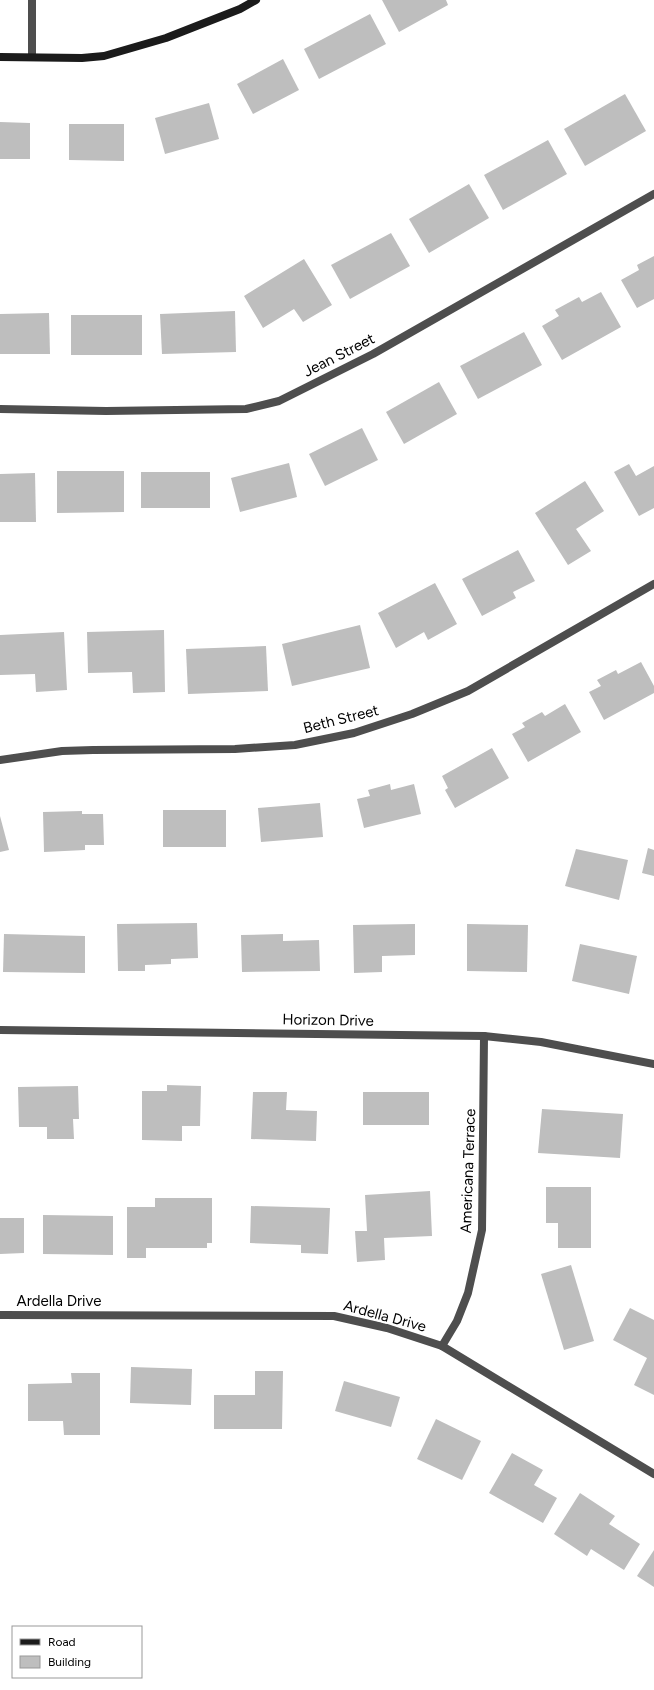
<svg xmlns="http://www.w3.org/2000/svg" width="654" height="1690" font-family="Figtree,sans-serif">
<rect width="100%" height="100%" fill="#fff"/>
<!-- building -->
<g fill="#bebebe">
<polygon points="382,0 446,0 448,5 399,32"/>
<polygon points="370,14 386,44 319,79 304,49"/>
<polygon points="283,59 299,90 253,114 237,84"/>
<polygon points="625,94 646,131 585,166 564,129"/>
<polygon points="209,103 219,139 165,154 155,118"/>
<polygon points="0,122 30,123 30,159 0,159"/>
<polygon points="69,124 124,124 124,161 69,160"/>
<polygon points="548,140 567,174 503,210 484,175"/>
<polygon points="469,184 489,218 429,253 409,219"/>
<polygon points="391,233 410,266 350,299 331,265"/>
<polygon points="654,256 654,299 637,308 621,280 639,270 637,265"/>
<polygon points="304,259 332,305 303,322 294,309 263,328 244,296"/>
<polygon points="601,292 621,327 562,360 542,326 559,316 555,310 579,297 582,302"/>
<polygon points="235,311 236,352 162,354 160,314"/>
<polygon points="49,313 50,354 0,354 0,314"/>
<rect x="71" y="315" width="71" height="40"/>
<polygon points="524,332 542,365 478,399 460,366"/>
<polygon points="439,382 457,414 404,444 386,412"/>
<polygon points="362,428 378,460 325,486 309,454"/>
<polygon points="289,463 297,497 240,512 231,478"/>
<polygon points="629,464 636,476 654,466 654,508 639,516 614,472"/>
<polygon points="57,471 124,471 124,512 57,513"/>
<rect x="141" y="472" width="69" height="36"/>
<polygon points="35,473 36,522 0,522 0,474"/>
<polygon points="585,481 604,511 576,529 591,551 568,565 535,513"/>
<polygon points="518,550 535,581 513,592 516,598 482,616 462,579"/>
<polygon points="435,583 457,624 428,640 424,632 396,648 378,613"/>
<polygon points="360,625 370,668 292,686 282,644"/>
<polygon points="164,630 165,692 133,693 132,672 88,673 87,632"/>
<polygon points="64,632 67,690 36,692 35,674 0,675 0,635"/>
<polygon points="266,646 268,691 188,694 186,649"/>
<polygon points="641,662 654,686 654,693 604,720 589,692 601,686 597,680 616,670 618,674"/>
<polygon points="565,704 581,732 528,762 512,734 525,727 522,723 542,712 545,716"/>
<polygon points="492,748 509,778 455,808 445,790 448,788 442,776"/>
<polygon points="390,784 391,790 414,784 421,814 364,828 357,799 370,796 368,790"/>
<polygon points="320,803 323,837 261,842 258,808"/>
<rect x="163" y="810" width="63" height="37"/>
<polygon points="82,811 82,814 103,814 104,845 85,845 85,850 44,852 43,812"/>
<polygon points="0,816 9,850 0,852"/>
<polygon points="648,848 654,850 654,876 642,873"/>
<polygon points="576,849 628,860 619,900 565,886"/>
<polygon points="197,923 198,958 171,959 171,964 145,965 145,971 118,971 117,924"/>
<polygon points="415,924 415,955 382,956 382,972 354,973 353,925"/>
<polygon points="467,924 528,925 527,972 467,971"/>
<polygon points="4,934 85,936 85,973 3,972"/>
<polygon points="283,934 283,941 319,940 320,971 242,972 241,935"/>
<polygon points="580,944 637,956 629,994 572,981"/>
<polygon points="167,1085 201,1086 200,1126 182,1126 182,1141 142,1140 142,1091 167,1091"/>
<polygon points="78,1086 79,1119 73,1119 74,1139 47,1139 47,1127 19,1127 18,1087"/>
<polygon points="253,1092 287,1092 286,1110 317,1111 316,1141 251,1139"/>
<rect x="363" y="1092" width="66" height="33"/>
<polygon points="542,1109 623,1114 620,1158 538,1153"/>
<polygon points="546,1187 591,1187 591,1248 558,1248 558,1223 546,1223"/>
<polygon points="430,1191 432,1236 384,1238 385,1260 357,1262 355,1231 367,1231 365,1195"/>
<polygon points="155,1198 212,1198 212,1243 207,1243 207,1248 146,1248 146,1258 127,1258 127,1207 155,1207"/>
<polygon points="251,1206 330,1208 328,1254 301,1253 301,1245 250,1243"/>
<polygon points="43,1215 113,1216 113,1255 43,1254"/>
<polygon points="0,1218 24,1218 24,1253 0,1254"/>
<polygon points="571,1265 594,1341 564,1350 541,1274"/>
<polygon points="630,1308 654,1320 654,1395 634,1385 647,1358 613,1340"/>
<polygon points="131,1367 192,1369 191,1405 130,1403"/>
<polygon points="255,1371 283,1371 282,1429 214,1429 214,1395 255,1395"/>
<polygon points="71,1373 100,1373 100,1435 64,1435 63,1421 28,1421 28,1384 72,1383"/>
<polygon points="344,1381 400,1397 391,1427 335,1411"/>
<polygon points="436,1419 481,1441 462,1480 417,1459"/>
<polygon points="512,1453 543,1470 534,1485 557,1498 543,1523 489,1493"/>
<polygon points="580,1493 615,1516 609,1524 640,1544 624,1570 591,1549 587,1556 554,1534"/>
<polygon points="654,1550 654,1587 637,1576"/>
</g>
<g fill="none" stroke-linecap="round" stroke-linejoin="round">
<!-- street -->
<g stroke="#4e4e4e" stroke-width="8">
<polyline points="32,57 32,0"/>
<polyline points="0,409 106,411 246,409 279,401 373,354 654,194"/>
<polyline points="0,760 62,751 93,750 235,749 295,745 354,733 412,714 468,691 654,584"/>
<polyline points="0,1030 484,1036 541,1042 654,1064"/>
<polyline points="0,1315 334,1316 387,1328 442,1346 654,1474"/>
<polyline points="442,1346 457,1321 468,1293 482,1230 484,1036"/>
</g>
<!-- secondary -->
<polyline stroke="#1b1b1b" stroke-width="8" points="0,57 82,58 104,56 166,38 240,9 256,0"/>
</g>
<g text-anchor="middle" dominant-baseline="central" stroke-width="4" stroke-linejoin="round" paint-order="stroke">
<!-- street labels -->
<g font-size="15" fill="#000" stroke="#fff">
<text transform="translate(339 355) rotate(-27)">Jean Street</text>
<text transform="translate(341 719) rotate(-14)">Beth Street</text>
<text transform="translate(328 1020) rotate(1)">Horizon Drive</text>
<text transform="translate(468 1171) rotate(-88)">Americana Terrace</text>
<text x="59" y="1301">Ardella Drive</text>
<text transform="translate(385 1316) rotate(15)">Ardella Drive</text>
</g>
</g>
<!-- legend -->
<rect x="12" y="1626" width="130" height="52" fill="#ffffff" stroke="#999999"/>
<rect x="20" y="1639" width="20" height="6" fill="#1b1b1b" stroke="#999999"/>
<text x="48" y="1646" font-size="12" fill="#000000">Road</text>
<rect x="20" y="1656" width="20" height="12" fill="#bebebe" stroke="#999999"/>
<text x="48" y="1666" font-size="12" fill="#000000">Building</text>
</svg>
